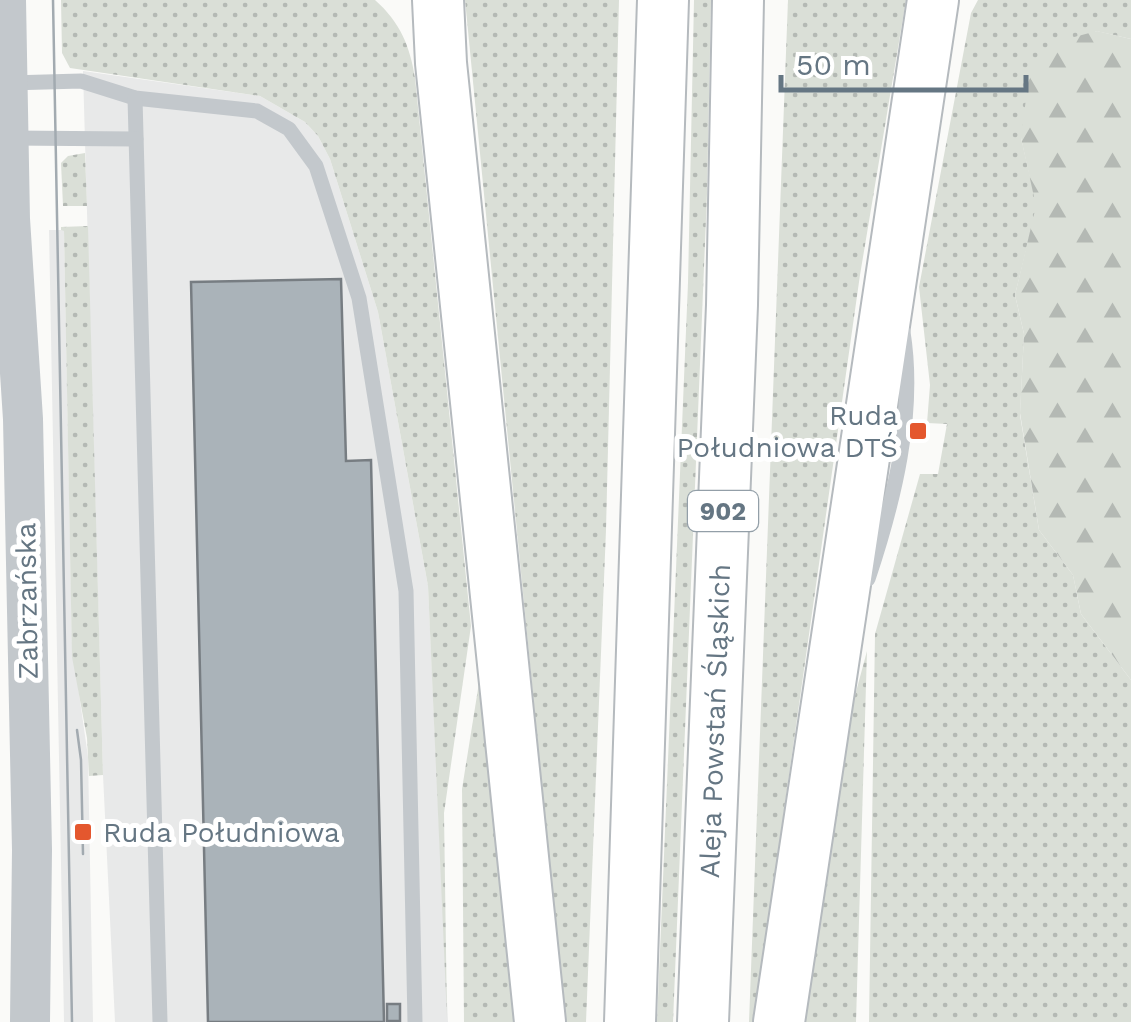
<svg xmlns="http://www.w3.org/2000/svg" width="1131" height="1022" font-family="'Work Sans',sans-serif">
<defs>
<pattern id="grass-dots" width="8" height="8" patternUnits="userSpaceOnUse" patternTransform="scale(2.5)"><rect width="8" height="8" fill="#dadfd7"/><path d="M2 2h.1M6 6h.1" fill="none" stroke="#b4b9b4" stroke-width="1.8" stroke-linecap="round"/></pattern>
<pattern id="forest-firs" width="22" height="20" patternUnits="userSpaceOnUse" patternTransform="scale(2.5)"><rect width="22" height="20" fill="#dadfd7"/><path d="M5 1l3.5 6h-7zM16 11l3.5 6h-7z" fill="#b4b9b4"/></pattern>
</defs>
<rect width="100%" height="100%" fill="#fafaf8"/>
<!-- built -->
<g fill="#e8e9e9">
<polygon points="83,71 260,96 305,122 318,136 330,159 378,312 428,586 448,1022 115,1022 103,775"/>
<polygon points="49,230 64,230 72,644 88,757 93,1022 64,1022"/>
</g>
<!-- grass -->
<g fill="url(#grass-dots)">
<path d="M61,0H375C400,22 410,46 415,78L471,626L444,813L447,1019L428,586L378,312L330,159L318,136L305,122L260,96L70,68L62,53Z"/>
<polygon points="465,0 619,0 606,530 586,1022 565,1022"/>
<polygon points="694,0 711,0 707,194 673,1022 657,1022 688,283"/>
<polygon points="788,0 906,0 860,275 754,1022 749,1022"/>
<polygon points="978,0 1131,0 1131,39 1096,31 1021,138 1037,206 1015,295 1024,334 1020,415 1039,530 1073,575 1081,614 1131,680 1131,1022 869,1022 875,634 920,474 938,474 947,424 927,423 930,385 919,287 971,13"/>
<polygon points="85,153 87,206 63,206 61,163 68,156"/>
<polygon points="88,226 103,775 89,776 87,738 72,657 64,231 61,230 61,227"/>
<polygon points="486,639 525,1022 464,1022 462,789"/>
<polygon points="867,651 856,1022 805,1022 853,703"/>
</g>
<!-- forest -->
<polygon fill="url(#forest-firs)" points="1097,31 1131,39 1131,680 1081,614 1073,575 1039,530 1020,413 1024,334 1015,295 1036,206 1021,138 1028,83 1039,55 1059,41"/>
<!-- building -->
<g fill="#aab3b9" stroke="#777d82" stroke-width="2.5">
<polygon points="341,279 346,461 371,460 384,1022 208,1022 191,282"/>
<rect x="387" y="1004" width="13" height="17"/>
</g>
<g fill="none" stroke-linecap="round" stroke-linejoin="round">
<defs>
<g id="primary">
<polyline points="438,0 441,63 540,1022"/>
<polyline points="630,1022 663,0"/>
<polyline points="703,1022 732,305 738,0"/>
<polyline points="779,1022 933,0"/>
</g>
</defs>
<!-- primary casing -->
<use href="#primary" stroke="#b5babe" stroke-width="54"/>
<!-- service -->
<g stroke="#c3c8cc" stroke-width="15">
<polyline points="9,83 81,81 135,98 257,111 289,129 316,166 359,298 406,591 415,1022"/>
<polyline points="135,98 160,1022"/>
<polyline points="9,138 136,139"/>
<path d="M868,579C894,501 916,414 903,332"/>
</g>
<!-- tertiary -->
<polyline stroke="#c3c8cc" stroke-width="40" points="6,0 10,219 23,419 32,850 30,1022"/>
<!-- primary -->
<use href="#primary" stroke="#fff" stroke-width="50"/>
<!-- tram -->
<g stroke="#a2aab0" stroke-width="2.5">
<polyline points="53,0 72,1022"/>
<polyline points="77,730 81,760 83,854"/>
</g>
</g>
<!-- markers -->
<g fill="#e4572e" stroke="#fff" stroke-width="4">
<rect x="908" y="421" width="20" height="20" rx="5"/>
<rect x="73" y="822" width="20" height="20" rx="5"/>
</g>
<g text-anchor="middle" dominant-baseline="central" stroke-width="10" stroke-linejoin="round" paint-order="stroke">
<!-- shield labels -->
<rect fill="#fff" stroke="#939fa8" stroke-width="2.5" x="688" y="491" width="70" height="40" rx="8"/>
<g font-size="25" font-weight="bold" fill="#657683">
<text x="723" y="511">902</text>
</g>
<!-- poi labels -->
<g font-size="28" fill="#657683" stroke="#fff" text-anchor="end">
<text x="898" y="415">Ruda<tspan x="898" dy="32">Południowa DTŚ</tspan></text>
<text x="103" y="832" text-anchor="start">Ruda Południowa</text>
</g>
<!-- street labels -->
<g font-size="28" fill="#657683" stroke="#fff">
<text transform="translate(27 601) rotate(-91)">Zabrzańska</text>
<text transform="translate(715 721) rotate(-88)">Aleja Powstań Śląskich</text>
</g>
</g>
<!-- scale -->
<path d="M781 75v15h245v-15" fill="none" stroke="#657683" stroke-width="5"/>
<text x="796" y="75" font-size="30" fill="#657683" stroke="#ffffff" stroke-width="8" paint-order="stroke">50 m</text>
</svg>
